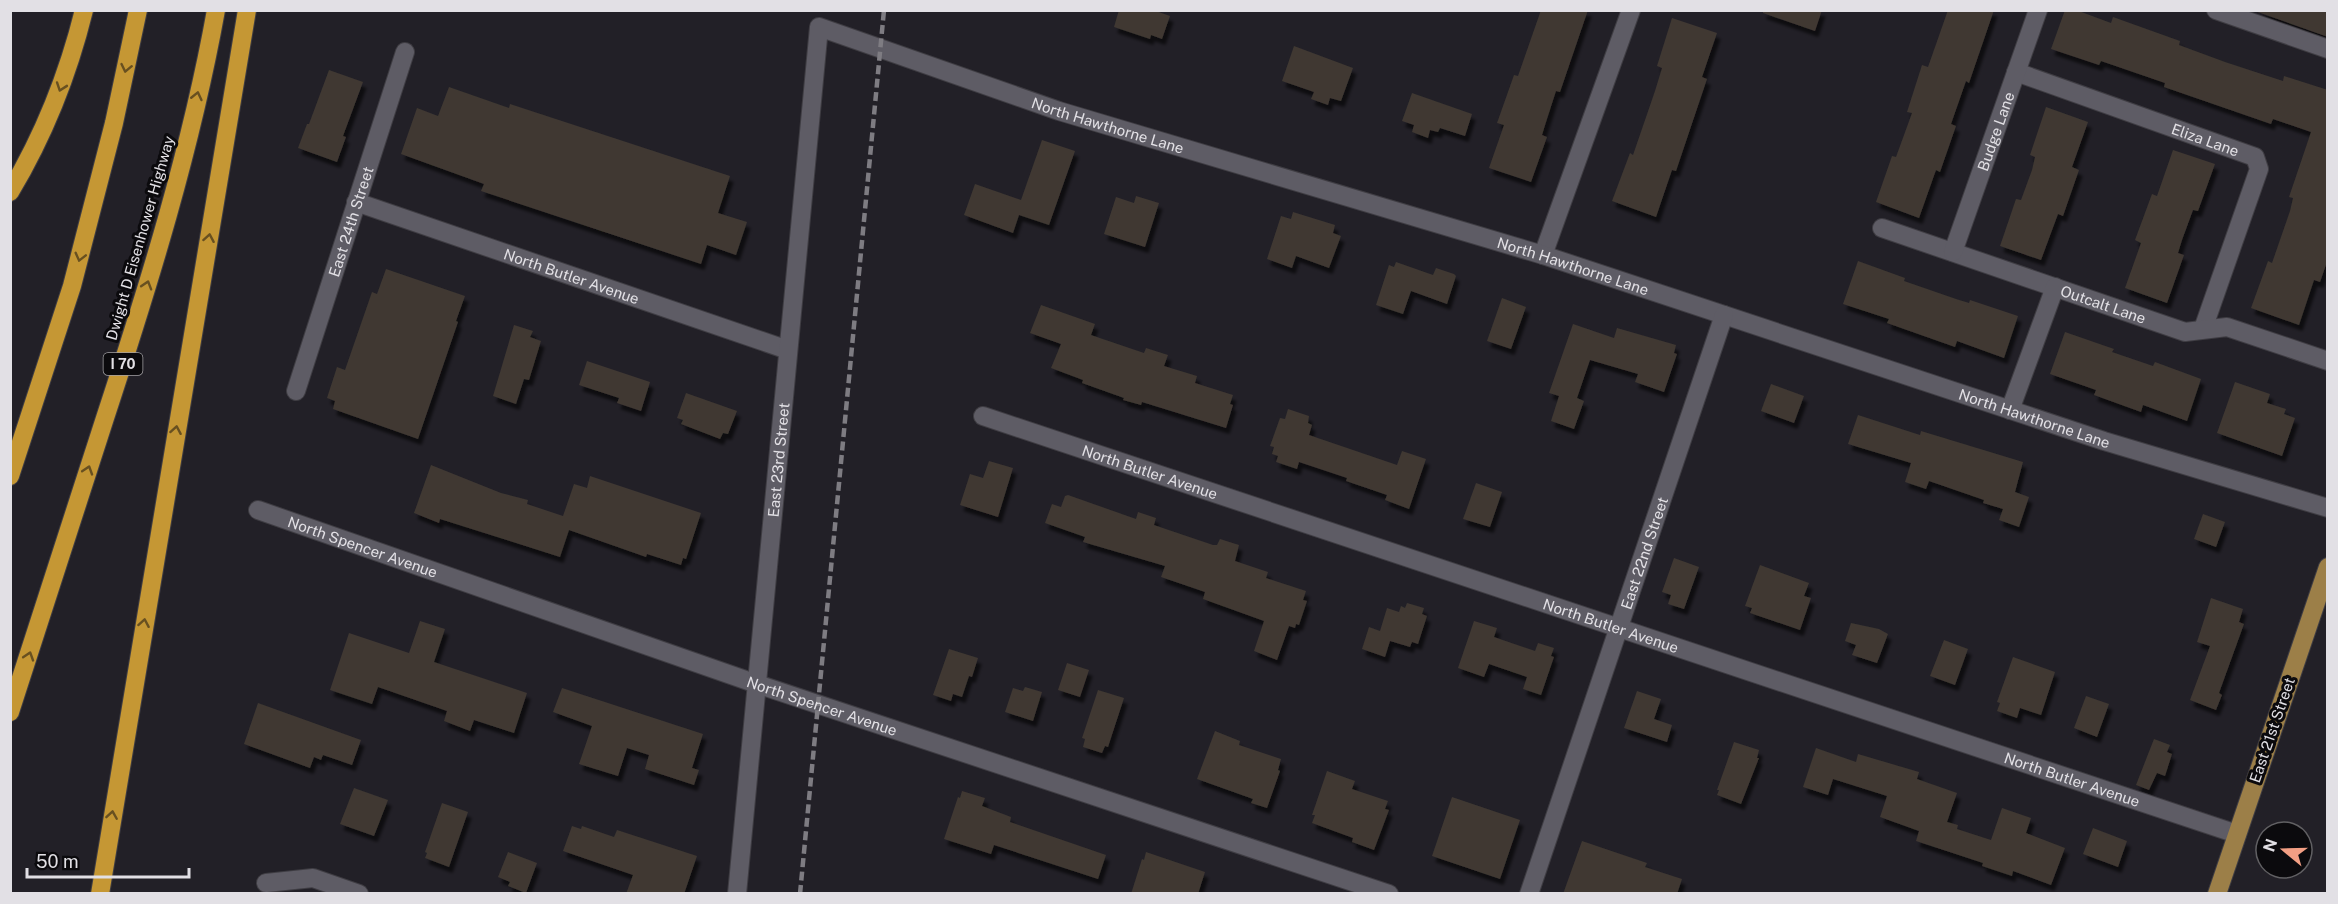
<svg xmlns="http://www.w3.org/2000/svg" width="2338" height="904" font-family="'Public Sans',sans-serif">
<defs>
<filter id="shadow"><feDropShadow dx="3.5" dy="6" stdDeviation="1.5" flood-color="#0009"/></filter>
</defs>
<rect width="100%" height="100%" fill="#222027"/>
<!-- building -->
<g fill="#3f3832" filter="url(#shadow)">
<polygon points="1119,10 1153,10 1170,16 1162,39 1151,35 1150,39 1114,27"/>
<polygon points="1541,10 1588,10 1560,92 1556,91 1546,122 1542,135 1547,137 1531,182 1489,168 1504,125 1497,123 1514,75 1518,76"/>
<polygon points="1763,10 1822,10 1815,31 1763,13"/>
<polygon points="1948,10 1994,10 1969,83 1966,81 1951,124 1956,126 1940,172 1936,170 1919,218 1876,202 1892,156 1896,157 1912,113 1907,112 1922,65 1928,67"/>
<polygon points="2065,10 2076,10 2111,23 2113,17 2180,41 2179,45 2225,62 2283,81 2284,76 2328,90 2328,259 2320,282 2314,280 2299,325 2251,308 2268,261 2272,263 2290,211 2293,198 2289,197 2311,132 2273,119 2271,124 2164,87 2165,83 2101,61 2099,65 2051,49"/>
<polygon points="2252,10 2328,10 2328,37"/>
<polygon points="1672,18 1717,33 1702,77 1707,79 1676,171 1672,170 1656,217 1612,201 1630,153 1633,155 1655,91 1662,68 1657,66"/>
<polygon points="1294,46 1353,68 1341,101 1330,98 1328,105 1311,99 1314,92 1282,81"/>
<polygon points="329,70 363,82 343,136 346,137 337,162 298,148 307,124 309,124"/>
<polygon points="449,87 509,108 510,104 730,176 718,213 747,222 736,255 707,245 701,264 481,191 484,184 401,154 417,108 438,116"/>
<polygon points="1412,93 1472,114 1465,136 1440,128 1438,132 1430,130 1428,138 1412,132 1414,125 1402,121"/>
<polygon points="2046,107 2088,122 2072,167 2079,170 2063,216 2058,214 2041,260 2000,246 2016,199 2021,200 2032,170 2035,157 2030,155"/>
<polygon points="1042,140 1075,151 1049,225 1019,215 1013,233 964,215 975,184 1021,200"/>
<polygon points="2173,150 2215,164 2198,211 2193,210 2182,240 2178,253 2184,255 2167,303 2125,288 2141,243 2135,240 2152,194 2157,196"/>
<polygon points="1136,196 1159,203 1145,247 1104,234 1116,197 1134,203"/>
<polygon points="1293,212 1335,225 1333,233 1341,236 1329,268 1296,256 1292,268 1267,259 1281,216 1291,219"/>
<polygon points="1858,261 1905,278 1904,281 1956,299 1969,303 1970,300 2018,316 2004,358 1957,341 1955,347 1887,323 1889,319 1843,304"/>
<polygon points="1396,262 1433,275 1436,268 1454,274 1456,276 1447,304 1411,291 1403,314 1376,305 1389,265 1394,267"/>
<polygon points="386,269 465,296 456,321 458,322 418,439 333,409 335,401 327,398 337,367 345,370 372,292 377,294"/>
<polygon points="1502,298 1526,307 1511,349 1487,341"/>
<polygon points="1041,305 1095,324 1091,335 1144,353 1146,348 1168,355 1164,366 1197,376 1195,383 1233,395 1230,404 1233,405 1226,428 1142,402 1141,405 1123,400 1124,398 1082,383 1083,380 1051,368 1061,344 1030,333"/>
<polygon points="1573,324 1614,338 1617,328 1676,345 1674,353 1677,354 1664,392 1635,382 1638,374 1590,360 1577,398 1584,401 1574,429 1551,421 1559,396 1549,393"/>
<polygon points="514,325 533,331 530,337 541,341 529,380 524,379 516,404 493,396"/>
<polygon points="2065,332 2114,349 2112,352 2153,366 2155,362 2201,379 2187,421 2143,405 2141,412 2094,395 2096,390 2050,374"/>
<polygon points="587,361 650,382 641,411 617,403 619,398 579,385"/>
<polygon points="2235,382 2270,394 2267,403 2286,409 2284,414 2295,418 2282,456 2217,433"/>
<polygon points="1771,384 1804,396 1794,423 1761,411"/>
<polygon points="686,393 737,411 728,434 723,433 720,439 681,424 683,420 677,418"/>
<polygon points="1288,409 1309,416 1308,423 1312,425 1309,435 1397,465 1402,451 1426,459 1409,509 1385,500 1387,495 1346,481 1347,478 1299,462 1297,469 1276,462 1278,456 1272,454 1274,447 1270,446 1280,418 1285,419"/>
<polygon points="1858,415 1920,435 1921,431 2023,462 2015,492 2029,497 2019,527 1999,520 2003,509 1983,503 1984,500 1929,481 1926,489 1905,482 1911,463 1848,444"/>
<polygon points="989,461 1013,468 998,517 960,505 970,474 983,478"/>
<polygon points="431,465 501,493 528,500 527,504 563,516 574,484 587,488 590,476 701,513 686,559 683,558 681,565 647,554 646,557 569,530 560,557 440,519 439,523 414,513"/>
<polygon points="1476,483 1502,492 1490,527 1463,519"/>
<polygon points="1068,495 1136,519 1138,512 1156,518 1154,525 1213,545 1217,545 1220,539 1239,545 1235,561 1268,572 1266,578 1306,591 1303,600 1307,601 1299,625 1296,624 1295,628 1289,626 1277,660 1254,651 1264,621 1203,599 1205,592 1161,577 1165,566 1083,542 1085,537 1045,523 1052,504 1061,507 1065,496"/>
<polygon points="2203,514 2225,522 2216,547 2194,539"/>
<polygon points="1674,558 1699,567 1684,609 1668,604 1671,595 1662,592"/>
<polygon points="1760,565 1809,583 1804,596 1811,598 1800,630 1750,613 1752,608 1745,606"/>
<polygon points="2211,598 2243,609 2239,622 2244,624 2219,693 2222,695 2216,710 2190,700 2210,646 2197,642"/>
<polygon points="1407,603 1424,608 1422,614 1427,616 1418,644 1412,642 1410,647 1390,641 1385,657 1362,649 1369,627 1380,631 1387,608 1399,612 1401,606 1405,608"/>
<polygon points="420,621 445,629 434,662 527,693 514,733 474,720 470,731 444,721 447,711 378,687 372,704 330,690 349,633 409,653"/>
<polygon points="1474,621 1497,628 1494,637 1535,651 1538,643 1554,648 1551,656 1554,657 1541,695 1523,689 1527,677 1489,664 1484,677 1458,668"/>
<polygon points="1851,623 1879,629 1888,634 1877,663 1852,655 1856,645 1845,641"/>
<polygon points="1944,640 1968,649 1955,685 1930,676"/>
<polygon points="949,649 978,658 972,677 969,676 962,697 953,694 951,701 933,695"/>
<polygon points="2013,657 2055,672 2041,715 2020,708 2017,718 1997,711 2000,703 1997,702"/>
<polygon points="1067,663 1089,670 1080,697 1058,690"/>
<polygon points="1025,687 1042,692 1033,721 1005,712 1013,688 1023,691"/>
<polygon points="562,688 703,734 692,768 699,770 694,785 645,769 649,755 627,748 618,776 579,764 592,726 553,712"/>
<polygon points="1098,690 1124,698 1108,747 1105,746 1102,753 1083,747 1085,739 1082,738"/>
<polygon points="1637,691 1661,699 1654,719 1672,725 1667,742 1624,728"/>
<polygon points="2086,696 2109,704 2097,737 2074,728"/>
<polygon points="258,703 361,740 352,765 323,755 321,760 314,757 310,768 244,744"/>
<polygon points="1215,731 1240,741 1239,745 1281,759 1278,770 1280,771 1267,808 1251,803 1253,799 1197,779"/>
<polygon points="2154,739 2170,745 2167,752 2172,754 2165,776 2157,773 2149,790 2136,785"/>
<polygon points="1734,742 1759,750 1757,758 1759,758 1741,804 1717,795 1719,790 1717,790"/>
<polygon points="1816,748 1856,762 1858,754 1919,772 1917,779 1957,793 1947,822 1958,825 1957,829 1991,840 2002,808 2031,818 2026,833 2065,848 2051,885 2013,871 2012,876 1982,866 1983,863 1916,841 1919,831 1880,817 1887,796 1833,779 1828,795 1803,787"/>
<polygon points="1327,771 1355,781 1352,789 1388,801 1385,809 1389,810 1374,850 1352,842 1353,838 1312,823 1315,815 1312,815"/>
<polygon points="354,788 388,800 374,836 340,824"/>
<polygon points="962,791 985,798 982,806 1011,817 1010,822 1106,855 1098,879 994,845 991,854 944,839 958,797 960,798"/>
<polygon points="1452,797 1520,820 1500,879 1432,856"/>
<polygon points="442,803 468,812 449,867 425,858 427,853 425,852"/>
<polygon points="572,826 581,829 582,826 614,837 617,830 697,856 684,894 626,894 633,875 563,851"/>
<polygon points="2093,828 2127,841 2118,867 2083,854"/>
<polygon points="1582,841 1647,863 1645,867 1682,879 1677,894 1563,894"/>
<polygon points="508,852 537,863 526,893 508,886 510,882 498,877"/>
<polygon points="1146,852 1205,872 1198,894 1131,894 1142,859 1144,860"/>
</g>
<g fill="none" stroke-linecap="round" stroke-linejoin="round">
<defs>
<g id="minor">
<polyline points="2216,10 2328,49"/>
<path id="s1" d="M2016,72L2255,157L2259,169L2203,329"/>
<path id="s2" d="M356,202L788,350"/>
<path id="s3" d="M1882,228L2185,332L2227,327L2328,361"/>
<path id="s4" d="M1953,252L2038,10"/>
<polyline points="1543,255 1631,10"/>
<path id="s5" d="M296,391L405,52"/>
<polyline points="2010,410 2055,287"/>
<path id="s6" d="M983,416L2237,834"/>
<path id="s7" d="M258,510L757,684L1389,894"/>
<polyline points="266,883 313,878 359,894"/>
<path id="s8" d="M737,894L819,27L1059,111L1543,255L2104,441L2328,508"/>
<path id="s9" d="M1529,894L1724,315"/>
</g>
<polyline id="major" points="2217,894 2328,567"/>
<g id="highway">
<path d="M10,192C44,135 68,75 84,10"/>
<polyline points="10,476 72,286 114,123 138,10"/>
<path d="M10,712C42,614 74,516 105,418C149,284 191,149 216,10"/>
<polyline points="100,894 247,10"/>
</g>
</defs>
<!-- minor casing -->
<use href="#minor" stroke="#3f3d43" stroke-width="20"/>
<!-- major casing -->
<use href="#major" stroke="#3f3d43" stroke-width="20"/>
<!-- highway casing -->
<use href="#highway" stroke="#3f3d43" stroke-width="20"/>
<!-- minor -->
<use href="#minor" stroke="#5e5c65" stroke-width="18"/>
<!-- major -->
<use href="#major" stroke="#9c7f48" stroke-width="18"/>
<!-- highway -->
<use href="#highway" stroke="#c59734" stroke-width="18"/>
<!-- rail -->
<polyline stroke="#7e7c82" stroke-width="4.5" stroke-dasharray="9 4.5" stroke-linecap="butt" points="800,894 884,10"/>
</g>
<!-- one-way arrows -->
<defs><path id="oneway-chevron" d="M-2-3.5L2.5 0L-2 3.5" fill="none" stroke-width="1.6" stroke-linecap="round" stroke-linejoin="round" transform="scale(1.5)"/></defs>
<g stroke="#685020">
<use href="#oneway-chevron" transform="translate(126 68) rotate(102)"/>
<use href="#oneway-chevron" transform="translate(61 87) rotate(109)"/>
<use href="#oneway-chevron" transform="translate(197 96) rotate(-77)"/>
<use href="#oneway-chevron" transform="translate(209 238) rotate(-80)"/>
<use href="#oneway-chevron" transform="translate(80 257) rotate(104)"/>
<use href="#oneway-chevron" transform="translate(147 285) rotate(-73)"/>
<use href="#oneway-chevron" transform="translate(176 430) rotate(-80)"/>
<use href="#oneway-chevron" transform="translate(88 470) rotate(-72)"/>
<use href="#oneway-chevron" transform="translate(144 623) rotate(-80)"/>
<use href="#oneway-chevron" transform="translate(29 656) rotate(-72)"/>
<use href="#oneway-chevron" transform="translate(112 815) rotate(-81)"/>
</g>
<g text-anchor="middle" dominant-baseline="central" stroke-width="6" stroke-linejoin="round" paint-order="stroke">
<!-- shield labels -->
<rect fill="#0b0a0d" stroke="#a2a0a4" stroke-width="1.5" x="103.5" y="353" width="39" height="22" rx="4.5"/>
<g font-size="14" font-weight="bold" fill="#e2e0e5">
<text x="123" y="364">I 70</text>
</g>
<!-- street labels -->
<g font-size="15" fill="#e2e0e5" stroke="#0b0a0d">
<text stroke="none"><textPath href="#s8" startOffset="1176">North Hawthorne Lane</textPath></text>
<text stroke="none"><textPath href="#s4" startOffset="128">Budge Lane</textPath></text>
<text stroke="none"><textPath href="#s1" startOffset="201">Eliza Lane</textPath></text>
<text stroke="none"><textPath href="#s5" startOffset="178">East 24th Street</textPath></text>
<text transform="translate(140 238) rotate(-74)">Dwight D Eisenhower Highway</text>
<text stroke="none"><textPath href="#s8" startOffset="1662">North Hawthorne Lane</textPath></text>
<text stroke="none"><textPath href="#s2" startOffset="228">North Butler Avenue</textPath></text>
<text stroke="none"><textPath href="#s3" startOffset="234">Outcalt Lane</textPath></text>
<text stroke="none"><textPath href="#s8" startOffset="2148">North Hawthorne Lane</textPath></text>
<text stroke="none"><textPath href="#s8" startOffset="436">East 23rd Street</textPath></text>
<text stroke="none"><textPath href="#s6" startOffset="176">North Butler Avenue</textPath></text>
<text stroke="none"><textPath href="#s7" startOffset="111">North Spencer Avenue</textPath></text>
<text stroke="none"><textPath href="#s9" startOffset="360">East 22nd Street</textPath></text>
<text stroke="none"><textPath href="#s6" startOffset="662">North Butler Avenue</textPath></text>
<text stroke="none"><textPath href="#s7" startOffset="597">North Spencer Avenue</textPath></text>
<text transform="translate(2272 730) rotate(-71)">East 21st Street</text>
<text stroke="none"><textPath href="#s6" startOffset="1148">North Butler Avenue</textPath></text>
</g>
</g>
<!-- border -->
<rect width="2338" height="904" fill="none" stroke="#e2e0e5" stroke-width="24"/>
<!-- north arrow -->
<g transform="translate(2284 850) rotate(289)"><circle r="28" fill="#0b0a0d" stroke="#616063" stroke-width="1.5"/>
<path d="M0-4.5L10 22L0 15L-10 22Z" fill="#f39f84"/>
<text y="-9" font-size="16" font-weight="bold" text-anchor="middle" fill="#e2e0e5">N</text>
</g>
<!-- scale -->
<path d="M27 868v9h162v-9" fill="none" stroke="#e2e0e5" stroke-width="3"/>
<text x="36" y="868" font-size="18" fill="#e2e0e5" stroke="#0b0a0d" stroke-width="4.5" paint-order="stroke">50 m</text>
</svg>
